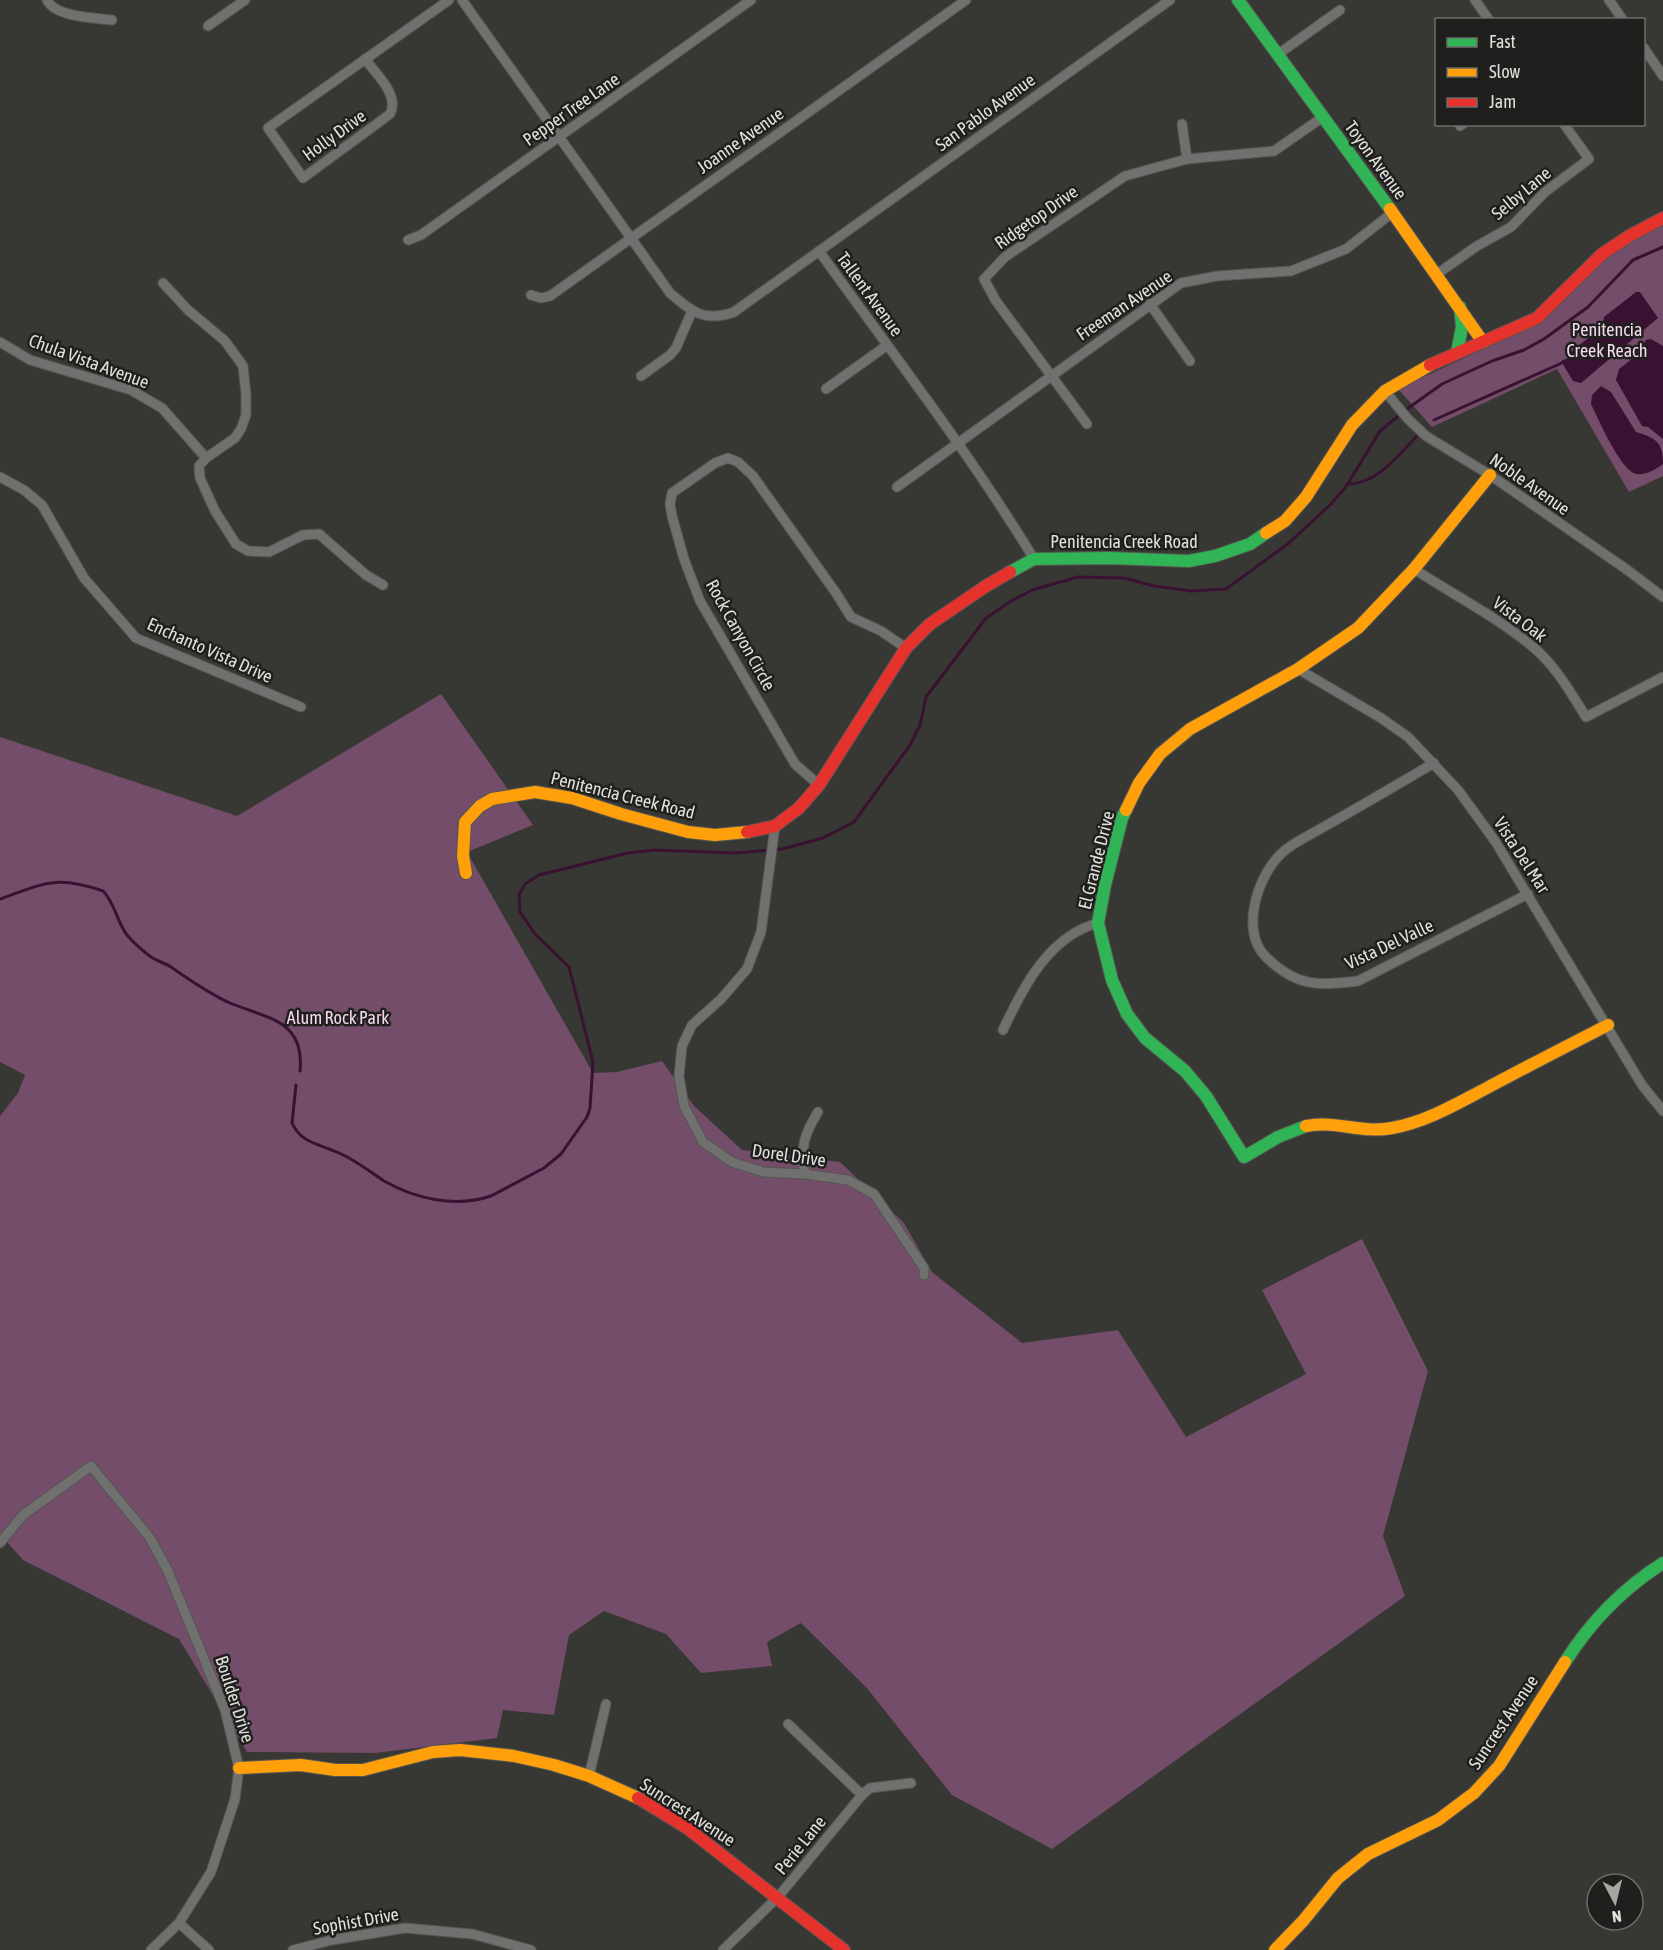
<svg xmlns="http://www.w3.org/2000/svg" width="1663" height="1950" font-family="'Asap Condensed',sans-serif">
<rect width="100%" height="100%" fill="#373733"/>
<!-- green -->
<g fill="#734d69">
<polygon points="1663,226 1663,476 1629,492 1557,369 1432,427 1398,389 1539,323 1562,303 1608,256 1631,241"/>
<polygon points="441,694 533,825 467,852 593,1073 617,1072 662,1061 694,1106 742,1150 840,1162 904,1223 932,1272 1022,1343 1118,1330 1186,1437 1306,1374 1262,1290 1362,1239 1428,1371 1383,1536 1405,1596 1052,1849 952,1795 866,1687 801,1623 767,1642 772,1666 701,1673 666,1634 604,1611 569,1635 554,1715 503,1710 497,1738 375,1753 247,1752 179,1639 23,1560 0,1534 0,1116 18,1093 25,1075 0,1062 0,737 237,816"/>
</g>
<!-- water -->
<g fill="#3a1231">
<polygon points="1636,292 1640,292 1658,318 1581,383 1573,381 1561,361 1568,358 1572,351 1602,327 1604,317"/>
<polygon points="1651,339 1663,346 1663,439 1648,427 1642,426 1616,380 1619,369 1637,355 1646,340"/>
<path d="M1601,386L1611,392L1636,432C1656,438 1663,442 1663,464C1656,469 1645,476 1637,474C1621,472 1598,418 1591,404L1592,395Z"/>
</g>
<g fill="none" stroke-linecap="round" stroke-linejoin="round">
<!-- stream -->
<g stroke="#3a1231" stroke-width="3">
<polyline points="1434,420 1564,362"/>
<path d="M1347,484C1377,485 1398,455 1418,435"/>
<path d="M0,899C45,883 56,875 103,891C115,903 117,922 127,935C133,942 143,951 151,957C157,961 165,963 171,967C190,980 208,993 230,1003C265,1018 305,1019 300,1071"/>
<path d="M296,1085L292,1123C302,1145 322,1144 341,1154C357,1161 370,1172 384,1181C416,1199 455,1208 491,1196L544,1168L561,1154L587,1117L590,1108L593,1062L569,967L535,934L520,912L519,895L525,884L539,875L628,853L655,850L736,853L782,849L823,838L854,822L910,745L920,725L926,697L986,618L1013,600L1032,590L1078,577L1124,578L1154,586L1191,591L1226,589L1289,543L1330,505L1345,488L1380,431L1407,409L1442,384L1492,361L1524,350L1544,339L1588,307L1633,260L1663,247"/>
</g>
<defs>
<g id="street">
<path d="M47,0C55,17 95,18 112,20"/>
<path d="M462,0L670,293C691,311 704,323 734,312L1170,0"/>
<polyline points="1475,0 1489,20"/>
<polyline points="1609,0 1623,20"/>
<polyline points="208,26 245,0"/>
<polyline points="1644,48 1663,76"/>
<polyline points="1277,55 1340,10"/>
<path d="M365,59C376,74 400,95 390,114L303,178L268,128L449,0"/>
<polyline points="1182,124 1187,159"/>
<polyline points="1460,126 1463,124"/>
<polyline points="408,240 421,235 751,0"/>
<path d="M819,251C892,353 969,452 1034,559"/>
<polyline points="1437,274 1477,246 1511,227 1545,192 1589,159 1564,124"/>
<polyline points="163,283 188,310 225,341 243,366 246,394 246,415 241,429 235,438 206,458 199,466 200,478 215,511 236,544 248,551 269,552 303,535 319,534 366,575 383,585"/>
<polyline points="531,295 541,298 550,296 966,0"/>
<polyline points="1150,304 1190,361"/>
<polyline points="0,342 30,360 131,390 162,408 206,458"/>
<polyline points="641,376 670,355 676,348 692,311"/>
<polyline points="826,389 886,346"/>
<polyline points="1385,391 1407,418 1426,436 1490,475 1626,569 1663,597"/>
<polyline points="1087,424 996,301 984,279 1005,257 1125,176 1187,159 1274,151 1323,117"/>
<polyline points="0,477 24,490 42,505 84,578 136,638 301,707"/>
<polyline points="897,487 1181,283 1217,276 1291,271 1346,249 1392,213"/>
<path d="M1414,569C1454,595 1497,617 1533,647C1555,665 1571,693 1586,717L1663,677"/>
<polyline points="1298,669 1381,718 1408,737 1458,790 1495,841 1642,1085 1663,1111"/>
<path d="M1434,763C1398,784 1363,805 1327,825C1314,833 1296,841 1284,851C1258,873 1239,931 1266,957C1296,987 1319,986 1358,981L1528,894"/>
<polyline points="819,785 795,764 700,601 684,559 672,516 670,504 672,493 715,463 728,458 738,462 753,476 836,593 851,617 881,631 906,648"/>
<polyline points="775,826 761,932 747,969 721,999 692,1025 682,1046 679,1076 684,1106 703,1142 732,1162 763,1172 805,1174 848,1180 874,1194 924,1268 924,1275"/>
<path d="M1003,1030C1023,987 1049,936 1098,923"/>
<path d="M805,1174C800,1147 804,1135 818,1112"/>
<polyline points="0,1543 23,1515 91,1466 150,1538 167,1569 225,1710 239,1768 235,1799 211,1872 179,1923 151,1950"/>
<polyline points="788,1724 862,1795"/>
<polyline points="589,1776 606,1704"/>
<polyline points="179,1923 209,1950"/>
<polyline points="293,1950 332,1940 405,1928 472,1934 531,1950"/>
<polyline points="723,1950 778,1897 862,1795 870,1788 911,1783"/>
</g>
<g id="fast">
<polyline points="1238,0 1390,209"/>
<polyline points="1457,352 1462,327 1460,307"/>
<polyline points="1010,572 1034,559 1110,558 1189,561 1215,556 1250,544 1266,533"/>
<polyline points="1126,810 1122,818 1105,885 1098,923 1112,980 1127,1014 1145,1038 1185,1071 1206,1096 1244,1157 1278,1137 1306,1126"/>
<path d="M1565,1662C1591,1621 1622,1589 1663,1563"/>
</g>
<g id="slow">
<polyline points="1390,209 1483,342"/>
<polyline points="1266,533 1285,521 1306,497 1352,425 1385,391 1430,365"/>
<polyline points="1126,810 1139,783 1160,754 1190,729 1298,669 1358,628 1414,569 1490,475"/>
<polyline points="466,873 463,856 465,822 480,806 492,799 535,792 572,798 621,814 688,832 715,835 747,832"/>
<path d="M1306,1126C1335,1120 1363,1134 1392,1128C1426,1122 1456,1104 1485,1089C1526,1067 1567,1046 1608,1025"/>
<polyline points="239,1768 301,1765 335,1770 363,1770 433,1752 460,1750 514,1756 554,1765 589,1776 638,1798"/>
<polyline points="1275,1950 1303,1921 1338,1878 1368,1854 1438,1820 1474,1793 1499,1766 1565,1662"/>
</g>
<g id="jam">
<polyline points="1430,365 1537,318 1602,254 1629,236 1663,218"/>
<polyline points="747,832 775,826 799,808 819,785 906,648 930,624 986,586 1010,572"/>
<polyline points="638,1798 687,1828 844,1950"/>
</g>
</defs>
<!-- street casing -->
<use href="#street" stroke="#555552" stroke-width="11"/>
<!-- fast casing -->
<use href="#fast" stroke="#555552" stroke-width="14"/>
<!-- slow casing -->
<use href="#slow" stroke="#555552" stroke-width="14"/>
<!-- jam casing -->
<use href="#jam" stroke="#555552" stroke-width="14"/>
<!-- street -->
<use href="#street" stroke="#70716e" stroke-width="9"/>
<!-- fast -->
<use href="#fast" stroke="#30b455" stroke-width="12"/>
<!-- slow -->
<use href="#slow" stroke="#ff9f0a" stroke-width="12"/>
<!-- jam -->
<use href="#jam" stroke="#e5322d" stroke-width="12"/>
</g>
<g text-anchor="middle" dominant-baseline="central" stroke-width="5" stroke-linejoin="round" paint-order="stroke">
<!-- street labels -->
<g font-size="18" fill="#e0e1dd" stroke="#1f1f1d">
<text transform="translate(571 109) rotate(-35)">Pepper Tree Lane</text>
<text transform="translate(985 112) rotate(-36)">San Pablo Avenue</text>
<text transform="translate(334 135) rotate(-36)">Holly Drive</text>
<text transform="translate(740 140) rotate(-35)">Joanne Avenue</text>
<text transform="translate(1376 160) rotate(54)">Toyon Avenue</text>
<text transform="translate(1521 193) rotate(-40)">Selby Lane</text>
<text transform="translate(1036 217) rotate(-35)">Ridgetop Drive</text>
<text transform="translate(870 294) rotate(54)">Tallent Avenue</text>
<text transform="translate(1124 305) rotate(-34)">Freeman Avenue</text>
<text transform="translate(89 361) rotate(20)">Chula Vista Avenue</text>
<text transform="translate(1530 484) rotate(35)">Noble Avenue</text>
<text x="1124" y="541">Penitencia Creek Road</text>
<text transform="translate(1520 619) rotate(37)">Vista Oak</text>
<text transform="translate(741 635) rotate(61)">Rock Canyon Circle</text>
<text transform="translate(210 650) rotate(24)">Enchanto Vista Drive</text>
<text transform="translate(623 795) rotate(14)">Penitencia Creek Road</text>
<text transform="translate(1522 855) rotate(57)">Vista Del Mar</text>
<text transform="translate(1096 860) rotate(-76)">El Grande Drive</text>
<text transform="translate(1389 944) rotate(-25)">Vista Del Valle</text>
<text transform="translate(789 1155) rotate(8)">Dorel Drive</text>
<text transform="translate(235 1699) rotate(72)">Boulder Drive</text>
<text transform="translate(1503 1722) rotate(-56)">Suncrest Avenue</text>
<text transform="translate(688 1812) rotate(33)">Suncrest Avenue</text>
<text transform="translate(800 1845) rotate(-51)">Perie Lane</text>
<text transform="translate(356 1921) rotate(-10)">Sophist Drive</text>
</g>
<!-- park labels -->
<g font-size="18" fill="#f7d8ee" stroke="#1f1f1d">
<text x="1607" y="329">Penitencia<tspan x="1607" dy="21">Creek Reach</tspan></text>
<text x="338" y="1017">Alum Rock Park</text>
</g>
</g>
<!-- legend -->
<rect x="1435" y="18" width="210" height="108" fill="#1f1f1d" stroke="#6c6d6a" stroke-width="1.5"/>
<rect x="1447" y="38" width="30" height="9" fill="#30b455" stroke="#6c6d6a" stroke-width="1.5"/>
<text x="1489" y="48" font-size="18" fill="#e0e1dd">Fast</text>
<rect x="1447" y="68" width="30" height="9" fill="#ff9f0a" stroke="#6c6d6a" stroke-width="1.5"/>
<text x="1489" y="78" font-size="18" fill="#e0e1dd">Slow</text>
<rect x="1447" y="98" width="30" height="9" fill="#e5322d" stroke="#6c6d6a" stroke-width="1.5"/>
<text x="1489" y="108" font-size="18" fill="#e0e1dd">Jam</text>
<!-- north arrow -->
<g transform="translate(1615 1902) rotate(173)"><circle r="28" fill="#1f1f1d" stroke="#6c6d6a" stroke-width="1.5"/>
<path d="M0-4.5L10 22L0 15L-10 22Z" fill="#a5a6a2"/>
<text y="-9" font-size="16" font-weight="bold" text-anchor="middle" fill="#e0e1dd">N</text>
</g>
</svg>
